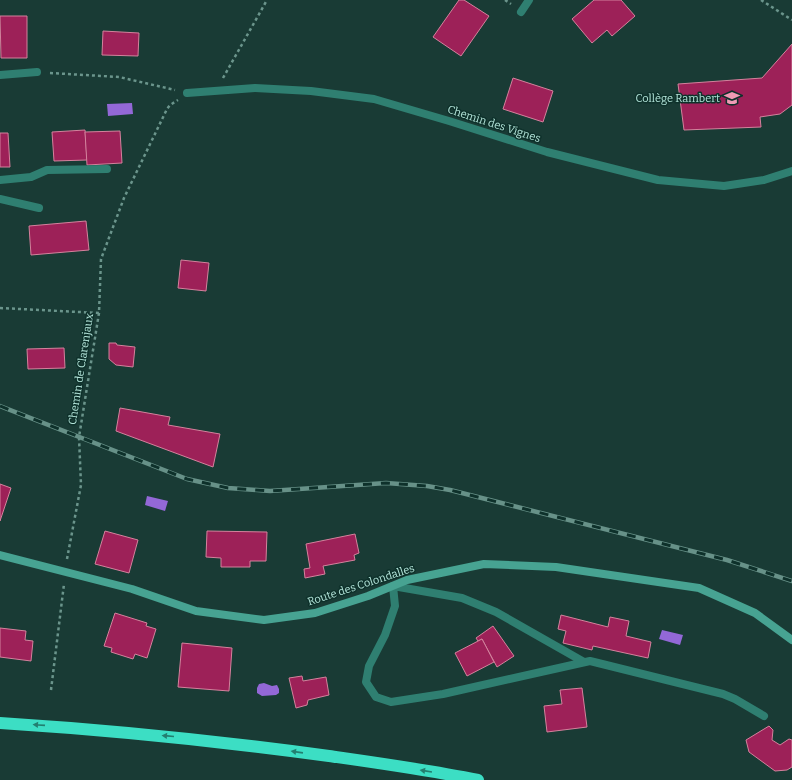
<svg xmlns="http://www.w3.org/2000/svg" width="792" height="780" font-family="Bitter,serif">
<rect width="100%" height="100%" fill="#193b35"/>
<!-- water -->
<g fill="#9368d7">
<polygon points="132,103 133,114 108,116 107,104"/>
<polygon points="147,496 168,501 165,511 145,505"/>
<polygon points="662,630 683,635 680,645 659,639"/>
<polygon points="264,683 272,686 277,685 279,689 279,693 276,695 262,696 257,693 257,688 259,684"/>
</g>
<!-- building -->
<g fill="#9d2158" stroke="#d4829d">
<polygon points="459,0 464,0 489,16 461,56 433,37"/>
<polygon points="594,0 621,0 635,16 612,36 607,30 592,43 572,19"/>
<polygon points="0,16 27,16 27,58 1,58"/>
<polygon points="103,31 139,33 138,56 102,55"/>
<polygon points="792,44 792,105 780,114 760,117 761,127 684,130 678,84 762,78"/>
<polygon points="513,78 553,91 543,122 503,109"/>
<polygon points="85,130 87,160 54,161 52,132"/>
<polygon points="120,131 122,163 87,165 85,132"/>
<polygon points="0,133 8,133 10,167 0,167"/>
<polygon points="86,221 89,250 31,255 29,226"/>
<polygon points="181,260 209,263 206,291 178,288"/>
<polygon points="109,343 116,343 117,345 135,347 133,367 116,365 109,359"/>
<polygon points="64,348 65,368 28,369 27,349"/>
<polygon points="120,408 170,417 168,425 220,434 213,467 116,431"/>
<polygon points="0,484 11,488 0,521"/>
<polygon points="105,531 138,540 129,573 95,564"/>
<polygon points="207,531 267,532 266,561 250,561 250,567 221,567 221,558 206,557"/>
<polygon points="355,534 359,553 354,555 355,560 323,566 325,574 305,578 304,569 310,568 306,544"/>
<polygon points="115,613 147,623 146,626 156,629 147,658 135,654 133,659 111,652 112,648 104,646"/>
<polygon points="561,615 608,627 610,617 629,621 626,636 651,642 648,658 593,646 592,650 563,643 566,631 558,629"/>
<polygon points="493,626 514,656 497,667 482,639 478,641 476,638"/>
<polygon points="0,628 26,631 25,640 33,641 31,661 0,657"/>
<polygon points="482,639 494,662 467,676 455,653"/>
<polygon points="182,643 232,648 229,691 178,687"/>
<polygon points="302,676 303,681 326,677 329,695 308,700 307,705 296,708 289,678"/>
<polygon points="582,688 587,727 547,732 544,706 562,704 560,690"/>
<polygon points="769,726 773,730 772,740 780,745 789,739 792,740 792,767 787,770 775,771 749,752 746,740"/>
</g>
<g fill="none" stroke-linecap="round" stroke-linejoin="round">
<!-- path -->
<g stroke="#6b958c" stroke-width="2.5" stroke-dasharray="3 3" stroke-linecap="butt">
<polyline points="505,0 511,4"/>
<polyline points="761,0 792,20"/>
<polyline points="50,73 119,77 175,90"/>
<polyline points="223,78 267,0"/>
<polyline points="0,308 99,313"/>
<polyline points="67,559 81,485 79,437 99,313 101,259 124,198 167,109 170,105 178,100"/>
<polyline points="51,690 64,584"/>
</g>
<!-- lane -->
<g stroke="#2f7f71" stroke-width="8">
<polyline points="0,75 37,72"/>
<polyline points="187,93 255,88 311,91 374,99 449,121 547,152 658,180 724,186 764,180 792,171"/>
<polyline points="0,180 31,177 47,170 107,169"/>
<polyline points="0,199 39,208"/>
<polyline points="584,662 496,612 462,598 393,586 395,606 385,635 369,666 366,682 376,697 391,702 443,694 590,661 723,694 735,699 764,716"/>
</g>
<!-- street -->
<polyline stroke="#2f7f71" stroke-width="8" points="521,12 529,0"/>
<!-- secondary -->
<polyline stroke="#47a392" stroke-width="8" points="0,555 132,589 196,611 264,620 315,613 368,596 407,580 484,564 556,567 699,588 755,613 792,640"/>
<!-- highway -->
<path stroke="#3cdec4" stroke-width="12" d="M0,723C110,730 219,741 329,756C378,763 429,770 478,780"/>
<defs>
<polyline id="rail" points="0,406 187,479 228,488 270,491 386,483 427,486 450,490 727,560 792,581"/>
</defs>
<!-- rail casing -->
<use href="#rail" stroke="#679188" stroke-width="4.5"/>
<!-- rail -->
<use href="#rail" stroke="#0e312b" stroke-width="3" stroke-dasharray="9" stroke-linecap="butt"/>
</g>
<!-- one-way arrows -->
<defs><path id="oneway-solid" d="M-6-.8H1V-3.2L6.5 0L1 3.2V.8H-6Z"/></defs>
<g fill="#237f70">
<use href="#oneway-solid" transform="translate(39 725) rotate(-176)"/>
<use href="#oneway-solid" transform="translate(168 736) rotate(-175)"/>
<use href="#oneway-solid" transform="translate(297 752) rotate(-172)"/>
<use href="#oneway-solid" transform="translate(426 771) rotate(-171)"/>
</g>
<!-- icons -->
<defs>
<symbol id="school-bare" viewBox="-9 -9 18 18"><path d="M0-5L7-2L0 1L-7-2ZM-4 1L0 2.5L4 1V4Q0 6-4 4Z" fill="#f09ab5" stroke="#0e312b" stroke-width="2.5" paint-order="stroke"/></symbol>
</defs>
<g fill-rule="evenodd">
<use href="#school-bare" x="721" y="87" width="22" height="22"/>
</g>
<g text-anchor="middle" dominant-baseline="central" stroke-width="3" stroke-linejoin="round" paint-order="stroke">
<!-- poi labels -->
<g font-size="11" fill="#b3e4d9" stroke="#0e312b" text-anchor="end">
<text x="720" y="98">Collège Rambert</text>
</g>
<!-- street labels -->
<g font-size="11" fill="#b3e4d9" stroke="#0e312b">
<text transform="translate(494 124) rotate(18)">Chemin des Vignes</text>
<text transform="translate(81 369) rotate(-81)">Chemin de Clarenjaux</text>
<text transform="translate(361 585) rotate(-18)">Route des Colondalles</text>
</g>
</g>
</svg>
